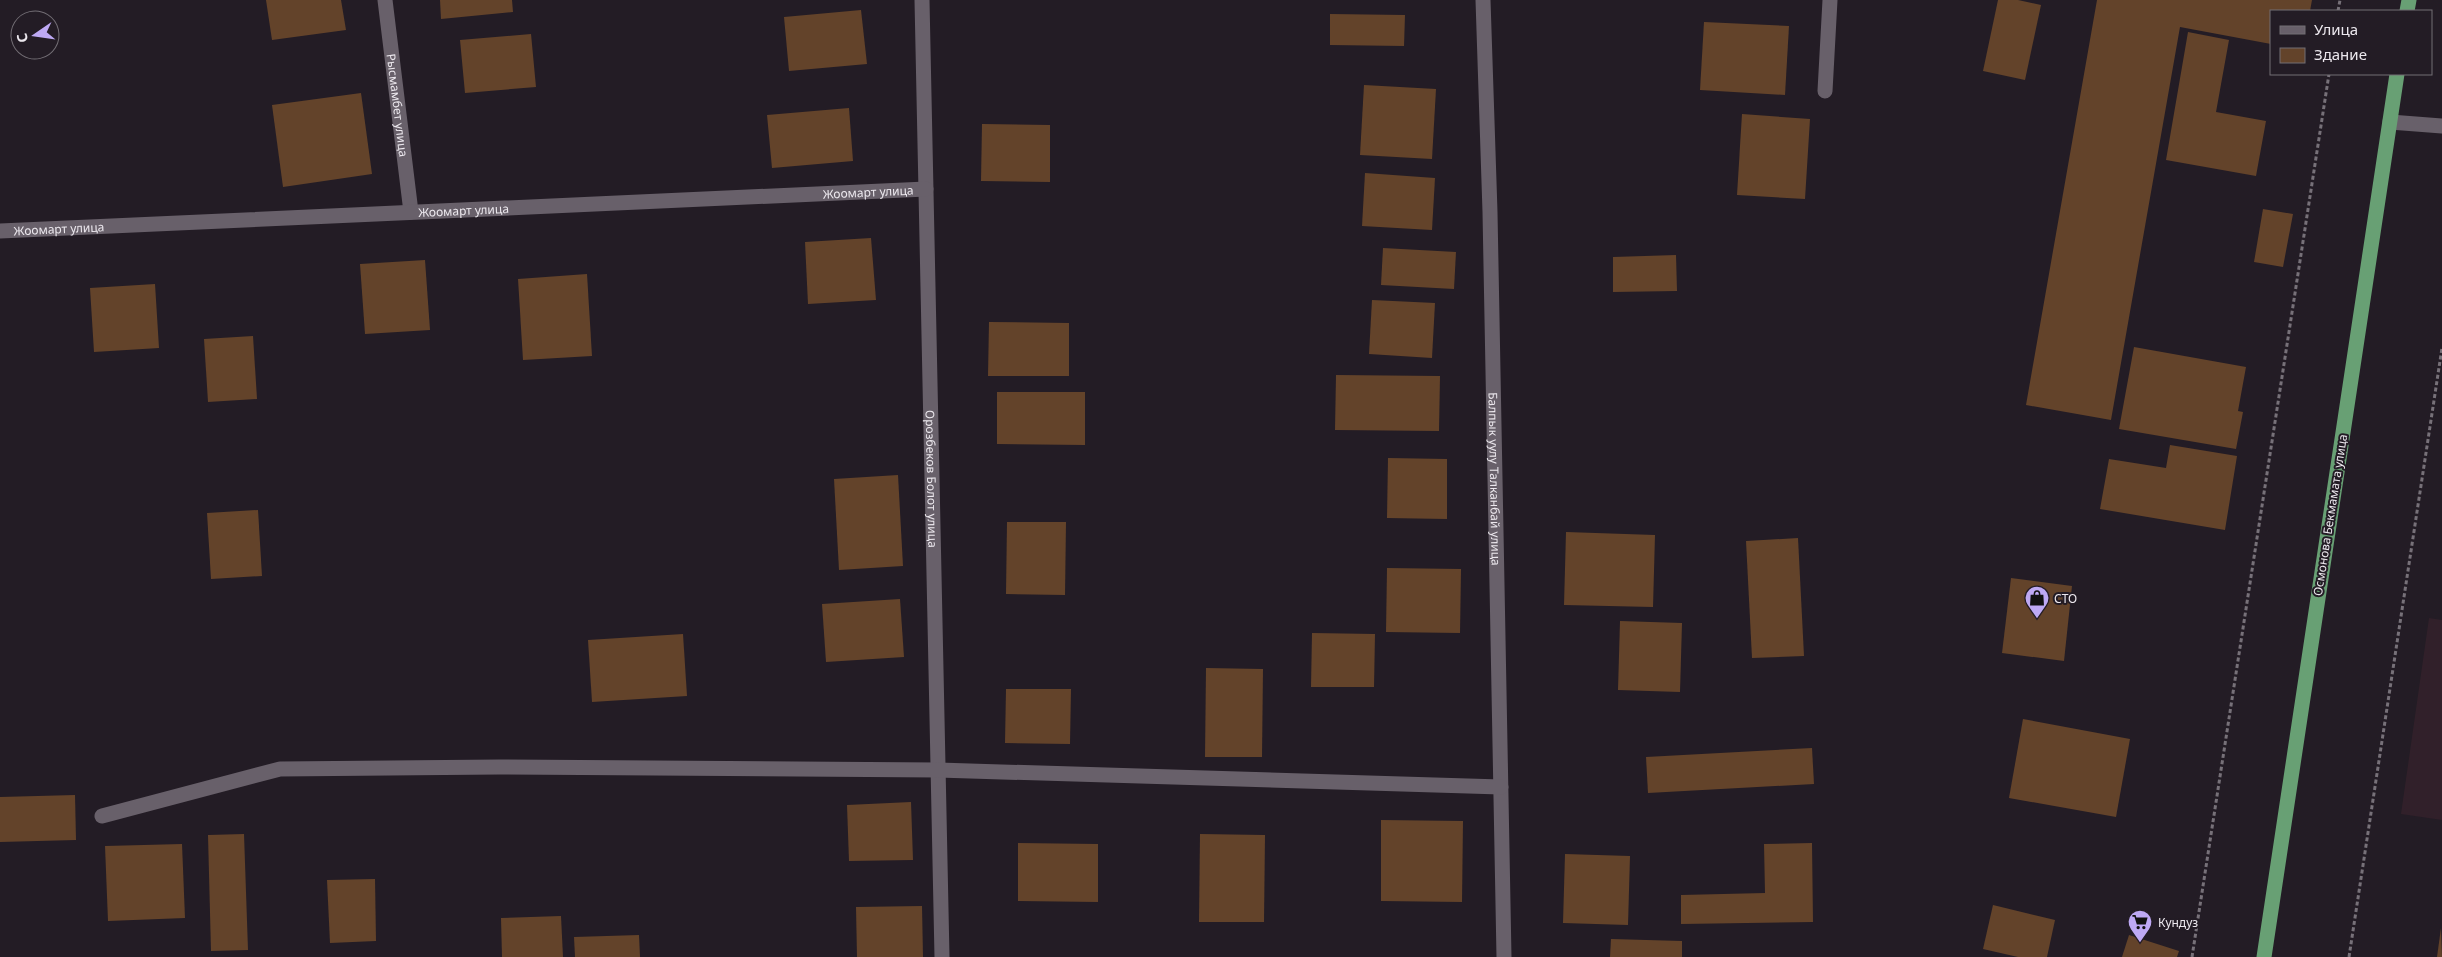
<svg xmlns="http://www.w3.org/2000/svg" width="2442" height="957" font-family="'Noto Sans',sans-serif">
<rect width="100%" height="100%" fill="#231c25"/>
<!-- commercial -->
<polygon fill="#31202a" points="2429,618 2442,620 2442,820 2401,814"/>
<!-- building -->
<g fill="#63432a">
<polygon points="266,0 341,0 346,30 272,40"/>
<polygon points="440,0 512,0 513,12 441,19"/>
<polygon points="1998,0 2018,0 2041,5 2025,80 1983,71"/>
<polygon points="2097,0 2312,0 2310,11 2271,11 2271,44 2180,27 2111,420 2026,405"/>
<polygon points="861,10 867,64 789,71 784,17"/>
<polygon points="1330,14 1405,15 1404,46 1330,45"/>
<polygon points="1704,22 1789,26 1785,95 1700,90"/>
<polygon points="2188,32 2229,40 2216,112 2266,121 2256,176 2166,160"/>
<polygon points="531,34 536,87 465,93 460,40"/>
<polygon points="1364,85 1436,89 1432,159 1360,155"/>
<polygon points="361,93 372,174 283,187 272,105"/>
<polygon points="849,108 853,161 772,168 767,115"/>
<polygon points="1742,114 1810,119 1805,199 1737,195"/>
<polygon points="982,124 1050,125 1050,182 981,181"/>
<polygon points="1365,173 1435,178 1432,230 1362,226"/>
<polygon points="2263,209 2293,214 2283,267 2254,262"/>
<polygon points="871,238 876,300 808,304 805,242"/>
<polygon points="1383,248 1456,252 1454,289 1381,285"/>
<polygon points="1676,255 1677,291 1613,292 1613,257"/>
<polygon points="425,260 430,330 365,334 360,264"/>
<polygon points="587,274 592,356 523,360 518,279"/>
<polygon points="155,284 159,348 94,352 90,288"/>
<polygon points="1372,300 1435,303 1432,358 1369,354"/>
<polygon points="989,322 1069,323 1069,376 988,376"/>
<polygon points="253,336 257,399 208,402 204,339"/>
<polygon points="2134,347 2246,367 2238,411 2243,412 2236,449 2119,429"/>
<polygon points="1336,375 1440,376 1439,431 1335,430"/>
<polygon points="997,392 1085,392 1085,445 997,444"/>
<polygon points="2170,445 2237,456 2225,530 2100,509 2109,459 2166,468"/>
<polygon points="1388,458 1447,459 1447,519 1387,518"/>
<polygon points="898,475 903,566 839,570 834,479"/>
<polygon points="258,510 262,576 211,579 207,513"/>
<polygon points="1007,522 1066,522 1065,595 1006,594"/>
<polygon points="1566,532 1655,535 1653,607 1564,605"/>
<polygon points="1798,538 1804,656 1752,658 1746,541"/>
<polygon points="1387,568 1461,569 1460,633 1386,632"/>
<polygon points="2011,578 2072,586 2064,661 2002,653"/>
<polygon points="900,599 904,657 826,662 822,604"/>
<polygon points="1620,621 1682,623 1680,692 1618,690"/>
<polygon points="1312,633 1375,634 1374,687 1311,687"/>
<polygon points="683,634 687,696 592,702 588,640"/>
<polygon points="1206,668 1263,669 1262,757 1205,757"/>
<polygon points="1006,689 1071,689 1070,744 1005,743"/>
<polygon points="2023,719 2130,739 2116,817 2009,798"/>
<polygon points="1812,748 1814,784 1648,793 1646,757"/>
<polygon points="75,795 76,840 0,842 0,797"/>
<polygon points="911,802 913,860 849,861 847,805"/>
<polygon points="1381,820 1463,821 1462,902 1381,901"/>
<polygon points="244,834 248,950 211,951 208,835"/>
<polygon points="1200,834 1265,835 1264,922 1199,922"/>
<polygon points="1018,843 1098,844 1098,902 1018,901"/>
<polygon points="1812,843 1813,922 1681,924 1681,895 1765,893 1764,844"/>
<polygon points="182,844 185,918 108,921 105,846"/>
<polygon points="1565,854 1630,856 1628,925 1563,923"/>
<polygon points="375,879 376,941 330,943 327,880"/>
<polygon points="1993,905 2055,920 2047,957 2018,957 1983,949"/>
<polygon points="922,906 923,957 857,957 856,907"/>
<polygon points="561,916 563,957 502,957 501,918"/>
<polygon points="2441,928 2442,957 2437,957"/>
<polygon points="639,935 640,957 575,957 574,937"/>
<polygon points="2129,935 2179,951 2177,957 2122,957"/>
<polygon points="1611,939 1682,941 1682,957 1610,957"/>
</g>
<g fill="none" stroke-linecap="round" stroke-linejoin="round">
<!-- path -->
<g stroke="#777179" stroke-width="3" stroke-dasharray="4 2.5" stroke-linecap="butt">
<polyline points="2338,11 2340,0"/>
<polyline points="2192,957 2329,74"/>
<polyline points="2349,957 2442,348"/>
</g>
<!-- minor -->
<g stroke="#68606a" stroke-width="15">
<path id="s1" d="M385,0L411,212"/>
<path id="s2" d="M922,0L942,957"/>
<path id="s3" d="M1483,0L1490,212L1504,957"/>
<polyline points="1825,91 1830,0"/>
<path id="s4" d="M0,231L926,189"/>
<polyline points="102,816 280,769 499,767 938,770 1501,787"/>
</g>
<!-- tertiary -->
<polyline stroke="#68606a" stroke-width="15" points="2390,122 2442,126"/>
<!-- trunk -->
<g stroke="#68a074" stroke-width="15">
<polyline points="2407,11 2409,0"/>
<polyline points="2264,957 2397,74"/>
</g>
</g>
<!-- icons -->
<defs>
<symbol id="shop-pin" viewBox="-11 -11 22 30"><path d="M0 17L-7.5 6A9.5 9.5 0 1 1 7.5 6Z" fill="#bea9f4" stroke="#231c25"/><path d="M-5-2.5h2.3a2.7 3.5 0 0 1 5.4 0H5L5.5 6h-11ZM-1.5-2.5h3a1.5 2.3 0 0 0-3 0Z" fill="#111"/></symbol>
<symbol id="supermarket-pin" viewBox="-11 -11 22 30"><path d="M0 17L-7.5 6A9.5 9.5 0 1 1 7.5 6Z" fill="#bea9f4" stroke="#231c25"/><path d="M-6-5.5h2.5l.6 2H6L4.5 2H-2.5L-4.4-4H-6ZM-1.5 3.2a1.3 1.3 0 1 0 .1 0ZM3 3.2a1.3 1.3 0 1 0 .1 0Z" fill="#111"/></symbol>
</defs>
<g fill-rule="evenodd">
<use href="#shop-pin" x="2023" y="584" width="28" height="38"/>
<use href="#supermarket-pin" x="2126" y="908" width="28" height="38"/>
</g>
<g text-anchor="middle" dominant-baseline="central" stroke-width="4" stroke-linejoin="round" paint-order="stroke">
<!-- street labels -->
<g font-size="12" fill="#ece8ee" stroke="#231c25">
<text stroke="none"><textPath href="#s1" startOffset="106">Рысмамбет улица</textPath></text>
<text stroke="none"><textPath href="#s4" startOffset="869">Жоомарт улица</textPath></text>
<text stroke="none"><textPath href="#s4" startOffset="464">Жоомарт улица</textPath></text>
<text stroke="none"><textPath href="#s4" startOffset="59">Жоомарт улица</textPath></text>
<text stroke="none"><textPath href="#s3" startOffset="479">Балпык уулу Талканбай улица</textPath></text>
<text stroke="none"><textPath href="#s2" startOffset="479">Орозбеков Болот улица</textPath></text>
<text transform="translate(2330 515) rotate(-81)">Осмонова Бекмамата улица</text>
</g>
<!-- poi labels -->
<g font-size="12" fill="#ece8ee" stroke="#231c25" text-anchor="start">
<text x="2054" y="598">СТО</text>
<text x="2158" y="922">Кундуз</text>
</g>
</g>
<!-- legend -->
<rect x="2270" y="10" width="162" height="65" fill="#231c25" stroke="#736e75"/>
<rect x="2280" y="26" width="25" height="8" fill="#68606a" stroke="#736e75"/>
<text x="2314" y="35" font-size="15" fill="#ece8ee">Улица</text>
<rect x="2280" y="48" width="25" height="15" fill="#63432a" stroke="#736e75"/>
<text x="2314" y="60" font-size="15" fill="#ece8ee">Здание</text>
<!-- north arrow -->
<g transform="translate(35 35) rotate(257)"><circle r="24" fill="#231c25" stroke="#736e75"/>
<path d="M0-4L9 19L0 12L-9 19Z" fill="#bea9f4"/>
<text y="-8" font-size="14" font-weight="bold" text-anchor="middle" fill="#ece8ee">С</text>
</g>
</svg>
